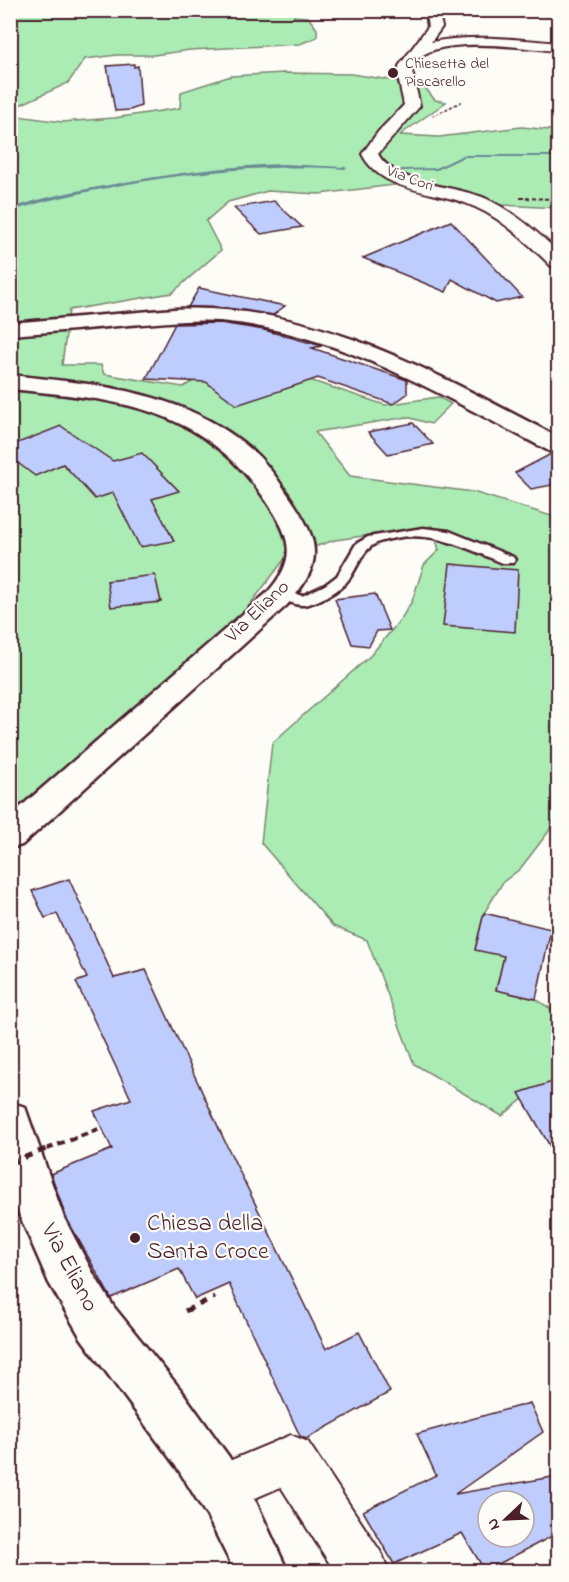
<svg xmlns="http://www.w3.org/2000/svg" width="569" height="1582" font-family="'Indie Flower',sans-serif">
<rect width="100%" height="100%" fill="#fdfcf7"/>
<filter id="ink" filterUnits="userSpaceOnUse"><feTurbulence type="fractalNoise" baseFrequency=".0167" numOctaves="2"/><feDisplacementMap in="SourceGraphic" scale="12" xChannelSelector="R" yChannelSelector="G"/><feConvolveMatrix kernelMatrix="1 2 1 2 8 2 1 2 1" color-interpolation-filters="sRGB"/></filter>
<g filter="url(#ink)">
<!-- green -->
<g fill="#abecb5" stroke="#7a8670" stroke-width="1.5">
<polygon points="10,11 296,11 294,16 308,17 317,29 317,37 300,44 190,50 154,55 117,55 85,59 68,83 11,109"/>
<polygon points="284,73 351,74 423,85 435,100 446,102 400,135 439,137 522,127 558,131 558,208 483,204 411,183 319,194 268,191 228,202 206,221 221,250 172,293 69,310 62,365 101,365 104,374 183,387 221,366 252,361 385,405 438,397 451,404 431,424 407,417 315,432 350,476 473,492 558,518 558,809 549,831 520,869 503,882 484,913 475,949 504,956 496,990 536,999 558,1014 558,1160 523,1099 502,1116 414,1064 367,940 333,926 261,843 272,743 370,656 401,619 412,601 424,565 439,550 432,526 335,540 287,556 242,615 11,816 11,115 62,122 114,118 180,108 181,92 231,76"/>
</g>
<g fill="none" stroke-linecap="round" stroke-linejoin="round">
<!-- stream -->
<g fill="#6a8a93" fill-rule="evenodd">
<polygon points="463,155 558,155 558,157 464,157 437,170 401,171 399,170 401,169 436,168"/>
<path d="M283,164L345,167L347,168L345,169C268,164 193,172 117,186C81,193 45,200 10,212V209C42,197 76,191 109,185C167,174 224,166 283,164Z"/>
</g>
</g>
<!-- building -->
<g fill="#bfcdfe" stroke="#4a1f2b" stroke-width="1.5" fill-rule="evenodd">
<polygon points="134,64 134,67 138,66 141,106 130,110 115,111 107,66"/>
<polygon points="274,201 302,227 261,234 234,208"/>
<polygon points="451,221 522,297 496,303 452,279 446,292 363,258"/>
<polygon points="199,288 285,306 273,315 226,308 188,307"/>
<polygon points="220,323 264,330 322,346 312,348 407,380 407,394 393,404 318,378 237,405 206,382 146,379 175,324"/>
<polygon points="413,423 433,444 388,454 368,432"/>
<polygon points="61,426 113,461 142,453 179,491 152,499 174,541 140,547 113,493 95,499 63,464 35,476 10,457 10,446"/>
<polygon points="551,454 558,455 558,484 531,489 515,473"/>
<polygon points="450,564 518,570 515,632 443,626"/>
<polygon points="155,575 161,602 111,607 107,581"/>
<polygon points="375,594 390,630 377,631 369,646 352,644 335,599"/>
<polygon points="69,879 114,978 146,970 227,1146 326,1349 359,1332 390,1392 306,1439 300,1436 229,1284 195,1299 179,1269 111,1298 66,1217 51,1174 112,1149 94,1111 131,1099 76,982 87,978 57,914 45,918 32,891"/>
<polygon points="484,913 551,929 536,999 496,990 504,956 475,950"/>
<polygon points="558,1080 558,1160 519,1093"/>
<path d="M530,1403L543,1432L455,1494L558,1476V1533L485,1571L462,1533L394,1564L363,1511L436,1475L417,1434ZM488,1501H524V1537H488Z"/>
</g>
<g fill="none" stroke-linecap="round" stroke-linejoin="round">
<defs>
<path id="lane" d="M423,528L449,531L513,557L515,560L513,563H503C461,546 426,526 379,542C361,549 359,567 348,580C340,591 317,603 304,605C296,606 280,599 275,593L282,589L302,596L325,585L337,576L356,544L368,537Z"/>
<g id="street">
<path d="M425,10H438L442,27L431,42C474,34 515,39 558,43V51C529,49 418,30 412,71L420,106L378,154C396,186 457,185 487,199C514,212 538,232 558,252V268L551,266C529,244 504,220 475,207C438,189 383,195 362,154L378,132L404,105L398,77L399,66L428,27Z"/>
<polygon points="291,1435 308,1442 382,1554 389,1572 335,1572 281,1487 220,1513 203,1506 196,1489 203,1472"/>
</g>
<g id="secondary">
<path d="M174,309C314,302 438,375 558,437V453L549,451C445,397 340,332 220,321C190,319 159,323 129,325C89,329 50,332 10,335V323Z"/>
<path d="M10,375C96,384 186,391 253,451C270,466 282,486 295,505C323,548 320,567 287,605L22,845L10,848V816L267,593C295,562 293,542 271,508C205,406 122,400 10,389Z"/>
<polygon points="10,1102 25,1107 64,1218 94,1275 114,1307 181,1390 229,1457 257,1504 288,1572 235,1572 207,1516 178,1469 81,1338 49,1283 10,1193"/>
</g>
</defs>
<!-- lane casing -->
<use href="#lane" stroke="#4a1f2b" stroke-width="5"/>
<!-- street casing -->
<use href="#street" stroke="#4a1f2b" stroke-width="4"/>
<!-- secondary casing -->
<use href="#secondary" stroke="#4a1f2b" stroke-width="5"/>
<!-- path-far2 -->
<polyline stroke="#4a1f2b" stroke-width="1.5" stroke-dasharray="3 2" stroke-linecap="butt" points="432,116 463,101"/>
<!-- path-far1 -->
<polyline stroke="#4a1f2b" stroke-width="2" stroke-dasharray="4 2" stroke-linecap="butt" points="520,198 558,199"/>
<!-- path -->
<polyline stroke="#4a1f2b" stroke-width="5" stroke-dasharray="8 7" stroke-linecap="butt" points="185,1311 215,1297"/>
<!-- lane -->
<use href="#lane" fill="#fdfcf7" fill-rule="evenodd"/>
<!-- street -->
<use href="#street" fill="#fdfcf7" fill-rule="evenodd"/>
<!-- secondary -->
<use href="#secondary" fill="#fdfcf7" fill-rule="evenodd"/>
<!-- path-bridge-far1 -->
<polyline stroke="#4a1f2b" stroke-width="4.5" stroke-dasharray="7 5" stroke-linecap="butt" points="47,1149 102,1128"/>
<!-- path-bridge -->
<polyline stroke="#4a1f2b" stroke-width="5" stroke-dasharray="8 7" stroke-linecap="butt" points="10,1163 51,1147"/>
</g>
</g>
<!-- markers -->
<g fill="#4a1f2b" stroke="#fdfcf7" stroke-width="2">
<circle cx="393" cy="73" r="6"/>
<circle cx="135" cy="1238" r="6"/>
</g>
<g text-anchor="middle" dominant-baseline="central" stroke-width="4.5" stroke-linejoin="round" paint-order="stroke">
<!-- far-poi labels -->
<g font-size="16" fill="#4a1f2b" stroke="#fdfcf7" text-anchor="start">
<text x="405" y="64">Chiesetta del<tspan x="405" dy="18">Piscarello</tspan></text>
</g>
<!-- far-street labels -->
<g font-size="16" fill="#4a1f2b" stroke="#fdfcf7">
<text transform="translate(410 179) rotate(20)">Via Cori</text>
</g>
<!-- street labels -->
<g font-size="20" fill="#4a1f2b" stroke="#fdfcf7">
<text transform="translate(258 612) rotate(-44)">Via Eliano</text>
</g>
<!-- near-poi labels -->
<g font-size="24" fill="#4a1f2b" stroke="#fdfcf7" text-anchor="start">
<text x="147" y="1224">Chiesa della<tspan x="147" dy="28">Santa Croce</tspan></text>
</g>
<!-- near-street labels -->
<g font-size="24" fill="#4a1f2b" stroke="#fdfcf7">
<text transform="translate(69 1268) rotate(62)">Via Eliano</text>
</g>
</g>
<!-- margin -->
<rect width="569" height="1582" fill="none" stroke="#fdfcf7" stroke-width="36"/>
<rect x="18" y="18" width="533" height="1546" fill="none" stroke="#4a1f2b" stroke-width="2" filter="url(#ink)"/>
<!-- north arrow -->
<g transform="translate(506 1519) rotate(247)"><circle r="28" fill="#fdfcf7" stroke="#b5a4a5" stroke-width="1.5"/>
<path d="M0-4.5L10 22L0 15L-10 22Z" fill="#4a1f2b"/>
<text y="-9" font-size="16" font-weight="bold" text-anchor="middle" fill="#4a1f2b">N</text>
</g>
</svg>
